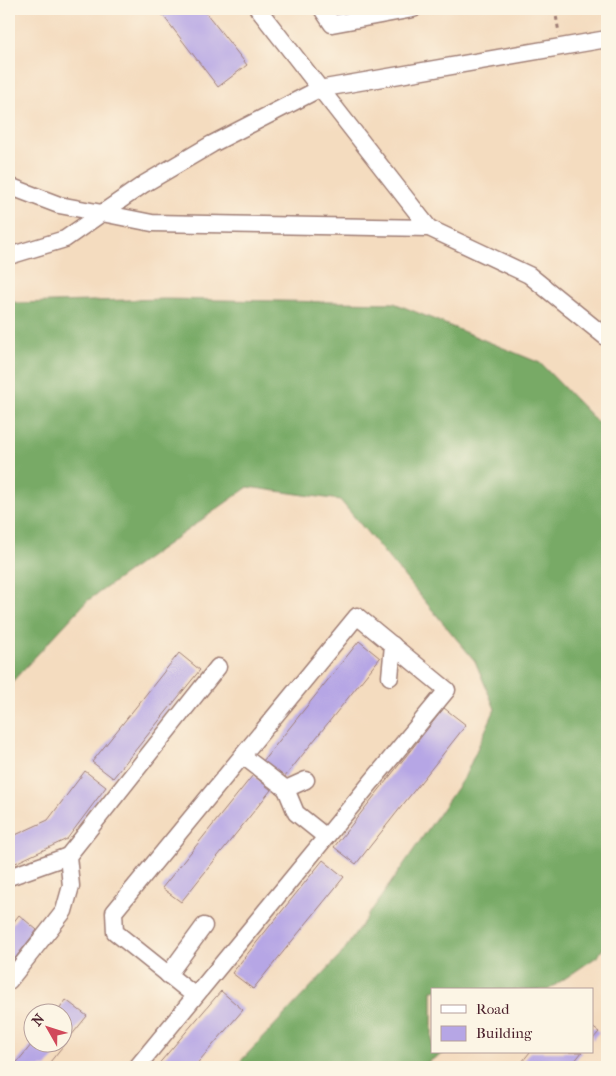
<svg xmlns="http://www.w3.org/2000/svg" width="616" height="1076" font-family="'IM FELL French Canon',serif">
<rect width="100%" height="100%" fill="#fcf5e5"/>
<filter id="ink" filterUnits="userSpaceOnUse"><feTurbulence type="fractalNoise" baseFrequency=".02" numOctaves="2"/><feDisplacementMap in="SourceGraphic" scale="10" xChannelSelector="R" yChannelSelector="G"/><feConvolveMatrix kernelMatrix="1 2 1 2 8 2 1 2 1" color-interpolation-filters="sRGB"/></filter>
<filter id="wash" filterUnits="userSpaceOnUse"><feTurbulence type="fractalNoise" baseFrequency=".0096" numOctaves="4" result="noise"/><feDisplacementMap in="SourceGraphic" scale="20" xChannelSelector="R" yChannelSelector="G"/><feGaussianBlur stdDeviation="1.12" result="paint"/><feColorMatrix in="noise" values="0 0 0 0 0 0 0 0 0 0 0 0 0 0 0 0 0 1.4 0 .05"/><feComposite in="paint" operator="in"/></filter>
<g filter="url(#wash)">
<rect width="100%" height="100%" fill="#f4dcbf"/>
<!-- forest -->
<polygon fill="#78aa66" stroke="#616448" points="164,299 394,303 540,363 607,432 607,943 598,956 548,990 432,990 432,1052 446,1052 419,1067 235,1067 340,956 465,776 495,709 475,661 340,500 248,487 87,601 9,685 9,300 17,303"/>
<g id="blocks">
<!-- building -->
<g fill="#b6a6e5">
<polygon points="158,9 203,9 247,65 218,87"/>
<polygon points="359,641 380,658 284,778 263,761"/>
<polygon points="179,653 200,670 113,778 92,762"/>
<polygon points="444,708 466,725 356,864 334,847"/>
<polygon points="85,771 106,787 67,839 9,866 9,838 48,820"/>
<polygon points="253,775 271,790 181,902 162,888"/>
<polygon points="323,860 344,877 253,989 232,973"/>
<polygon points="19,915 37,930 9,966 9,928"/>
<polygon points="221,991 243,1010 194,1067 156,1067"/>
<polygon points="66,1000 87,1016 46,1067 13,1067 32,1044 62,1044 62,1014 56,1014"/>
<polygon points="592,1027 599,1032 592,1040"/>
<polygon points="530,1052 582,1052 570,1067 518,1067"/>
</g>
</g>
</g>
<g filter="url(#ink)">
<use href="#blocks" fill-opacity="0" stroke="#9f7e75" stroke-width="1"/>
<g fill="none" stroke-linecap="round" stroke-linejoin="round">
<defs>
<g id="minor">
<polyline points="258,9 429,228"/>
<polyline points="322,9 332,24 413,9"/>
<polyline points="9,186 59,205 102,213 144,184 212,144 319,89 607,39"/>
<polyline points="9,256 65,239 102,213 152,223 429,228 529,275 607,338"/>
<polyline points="390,677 393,645"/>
<polyline points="243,756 286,789 306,780"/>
<polyline points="286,789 296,813 326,837"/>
<polyline points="9,877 68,856"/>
<polyline points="168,975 204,926"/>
<polyline points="9,981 64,911 71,886 68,856 218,667"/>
<polyline points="137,1067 447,690 357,616 114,912 115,932 195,996"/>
</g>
</defs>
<!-- minor casing -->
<use href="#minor" stroke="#9f7e75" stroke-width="19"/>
<!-- path -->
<polyline stroke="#9f7e75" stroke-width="3" stroke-dasharray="4 4" stroke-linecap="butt" points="555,9 559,33"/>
<!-- minor -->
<use href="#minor" stroke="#fff" stroke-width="16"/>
</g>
</g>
<!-- margin -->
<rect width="616" height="1076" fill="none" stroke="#fcf5e5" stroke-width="30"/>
<!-- legend -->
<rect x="431" y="988" width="162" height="65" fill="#fcf5e5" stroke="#b59f9b"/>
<rect x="441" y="1005" width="25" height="8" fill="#ffffff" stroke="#b59f9b"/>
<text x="476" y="1014" font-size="15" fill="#4a1f2b">Road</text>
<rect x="441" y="1026" width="25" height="15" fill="#b6a6e5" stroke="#b59f9b"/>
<text x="476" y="1038" font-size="15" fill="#4a1f2b">Building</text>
<!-- north arrow -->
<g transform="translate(48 1028) rotate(309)"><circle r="24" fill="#fcf5e5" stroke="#b59f9b"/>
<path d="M0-4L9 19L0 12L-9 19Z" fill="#d1495b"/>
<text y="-8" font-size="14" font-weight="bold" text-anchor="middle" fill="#4a1f2b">N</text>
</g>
</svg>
